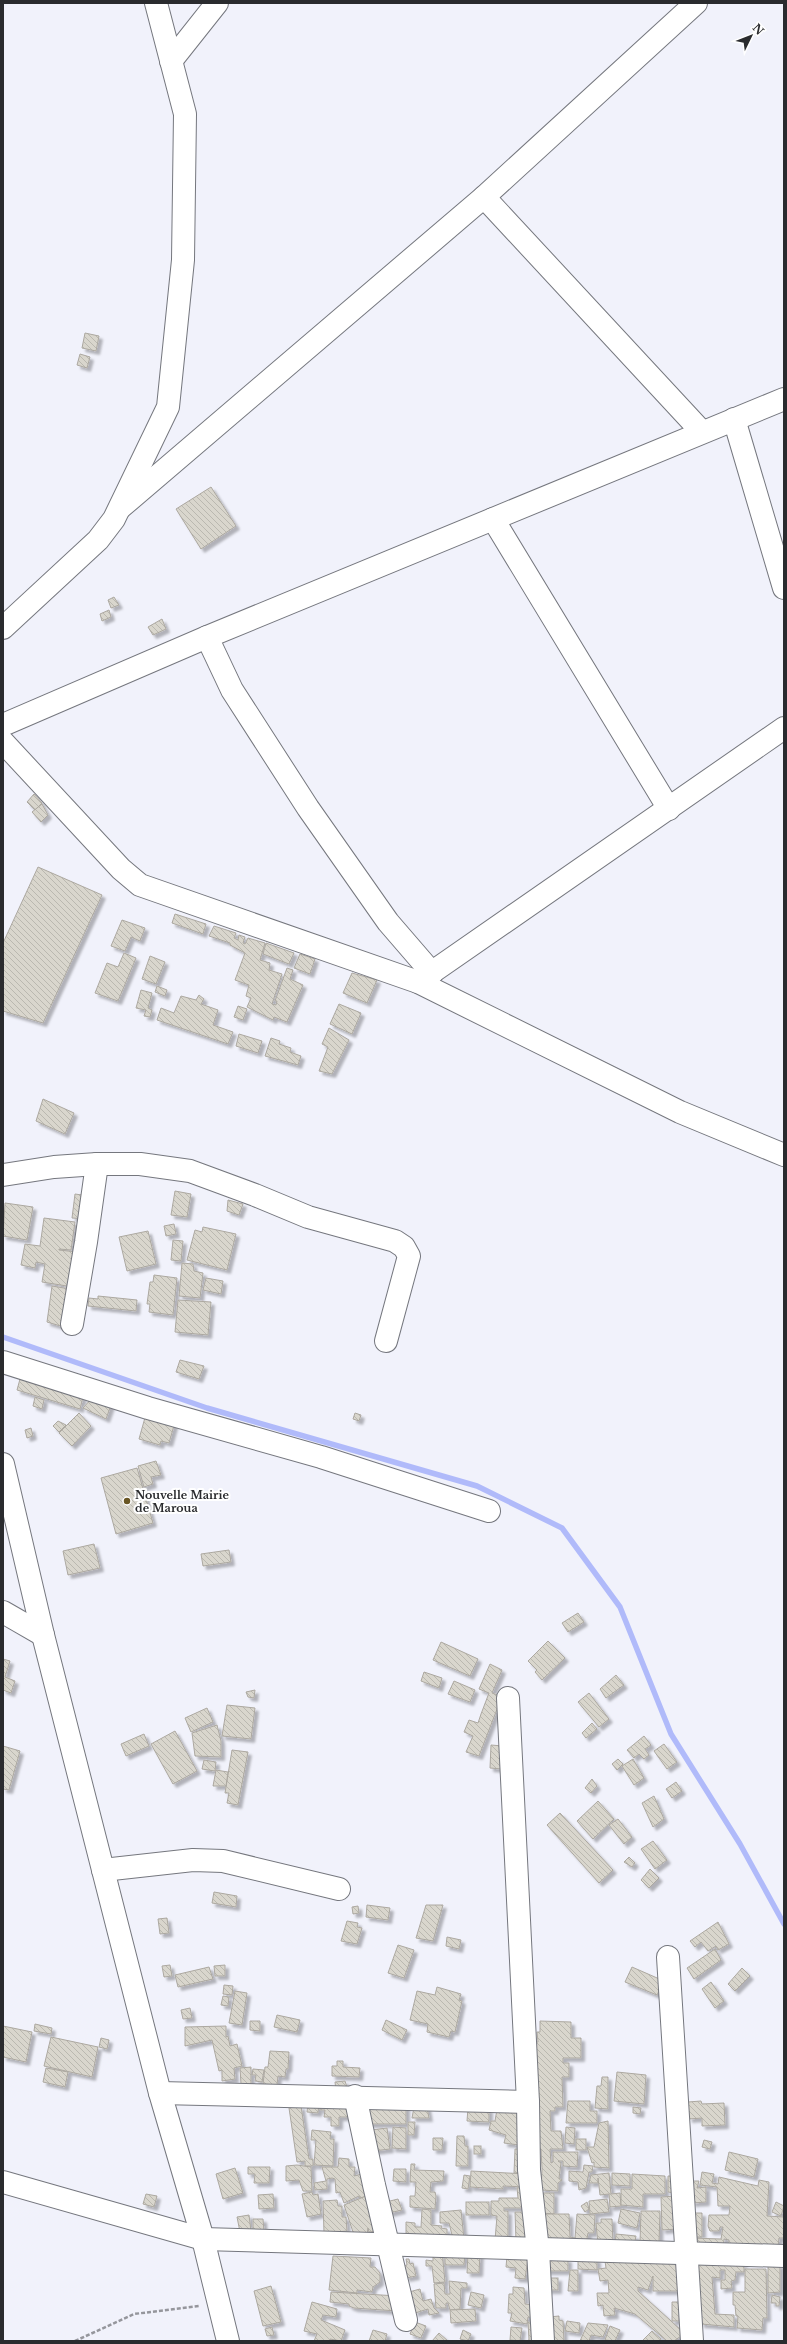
<svg xmlns="http://www.w3.org/2000/svg" width="787" height="2344" font-family="'Libre Baskerville',serif">
<defs>
<pattern id="building-back-hatch" width="6" height="6" patternUnits="userSpaceOnUse"><rect width="6" height="6" fill="#d9d6cd"/><path d="M-1 5l2 2M0 0l6 6M5-1l2 2" fill="none" stroke="#bab8b0"/></pattern>
<filter id="shadow"><feDropShadow dx="3.5" dy="3.5" stdDeviation="1" flood-color="#0004"/></filter>
</defs>
<rect width="100%" height="100%" fill="#f1f2fb"/>
<g fill="none" stroke-linecap="round" stroke-linejoin="round">
<!-- stream -->
<polyline stroke="#b0bafa" stroke-width="5.5" points="3,1337 207,1408 477,1486 562,1528 620,1607 671,1734 740,1844 784,1924"/>
</g>
<!-- building -->
<g fill="url(#building-back-hatch)" stroke="#aca8a0" filter="url(#shadow)">
<polygon points="85,333 99,336 96,351 82,348"/>
<polygon points="80,354 90,357 87,368 77,365"/>
<polygon points="211,487 236,526 201,549 176,509"/>
<polygon points="114,597 119,605 111,608 108,600"/>
<polygon points="109,610 111,617 102,621 100,614"/>
<polygon points="162,619 166,629 153,635 148,627"/>
<polygon points="34,794 42,803 35,810 27,802"/>
<polygon points="42,804 48,815 41,822 32,812"/>
<polygon points="38,867 102,895 43,1023 3,1011 3,943"/>
<polygon points="175,914 206,924 203,934 172,923"/>
<polygon points="122,920 145,928 140,941 131,937 125,951 111,946"/>
<polygon points="214,926 236,933 234,938 238,940 239,935 245,937 243,943 245,944 248,938 265,943 260,960 270,963 269,970 282,974 272,1004 276,1005 277,1001 275,1001 287,968 293,970 290,979 303,985 287,1022 274,1017 273,1020 247,1007 251,998 246,996 249,985 235,980 245,953 230,945 230,943 209,936"/>
<polygon points="266,943 294,953 289,964 263,954"/>
<polygon points="124,953 136,958 118,1001 95,993 107,963 118,967"/>
<polygon points="300,954 315,959 310,974 294,968"/>
<polygon points="150,956 165,962 156,984 142,979"/>
<polygon points="352,973 377,980 367,1003 343,993"/>
<polygon points="157,986 167,990 165,996 155,992"/>
<polygon points="141,990 152,993 148,1008 152,1010 150,1017 144,1016 146,1010 136,1008"/>
<polygon points="199,995 204,999 201,1004 218,1010 213,1025 233,1032 228,1044 157,1020 161,1008 174,1013 181,996 196,1000"/>
<polygon points="339,1004 361,1013 352,1034 330,1024"/>
<polygon points="238,1006 247,1009 243,1020 234,1017"/>
<polygon points="329,1028 349,1040 332,1074 319,1071 328,1047 322,1044"/>
<polygon points="239,1034 262,1041 258,1053 236,1046"/>
<polygon points="271,1038 280,1041 279,1044 291,1048 290,1052 301,1056 298,1065 265,1056"/>
<polygon points="43,1099 74,1113 65,1134 36,1121"/>
<polygon points="175,1191 191,1194 187,1217 171,1215"/>
<polygon points="75,1194 89,1196 86,1219 72,1218"/>
<polygon points="228,1200 243,1204 239,1215 227,1211"/>
<polygon points="5,1203 33,1207 27,1240 3,1236"/>
<polygon points="44,1218 75,1222 71,1250 59,1249 59,1250 77,1252 73,1287 42,1282 45,1264 36,1262 35,1268 21,1265 25,1244 40,1246"/>
<polygon points="174,1224 176,1234 166,1236 164,1226"/>
<polygon points="203,1227 236,1234 227,1270 187,1260 195,1230 202,1232"/>
<polygon points="148,1231 156,1264 127,1271 119,1237"/>
<polygon points="173,1240 183,1241 181,1261 171,1260"/>
<polygon points="182,1263 193,1264 194,1271 203,1273 200,1298 179,1296"/>
<polygon points="154,1275 177,1278 173,1315 149,1312 150,1304 147,1304 150,1282 153,1282"/>
<polygon points="206,1278 223,1281 221,1294 203,1290"/>
<polygon points="52,1286 70,1289 64,1327 47,1322"/>
<polygon points="98,1296 137,1300 136,1311 88,1306 89,1298 98,1299"/>
<polygon points="178,1300 211,1302 208,1335 175,1332"/>
<polygon points="180,1360 204,1366 199,1379 176,1372"/>
<polygon points="20,1379 83,1397 80,1409 17,1390"/>
<polygon points="35,1397 44,1400 42,1409 33,1406"/>
<polygon points="91,1399 111,1405 106,1419 83,1408"/>
<polygon points="79,1413 91,1426 72,1446 59,1433"/>
<polygon points="355,1413 361,1415 359,1421 353,1419"/>
<polygon points="146,1414 175,1422 169,1443 161,1441 160,1445 139,1439"/>
<polygon points="58,1421 66,1425 59,1432 53,1426"/>
<polygon points="31,1428 33,1436 27,1438 25,1430"/>
<polygon points="156,1461 161,1475 151,1477 153,1484 144,1487 138,1466"/>
<polygon points="137,1468 153,1523 116,1534 101,1478"/>
<polygon points="94,1544 100,1568 68,1575 63,1551"/>
<polygon points="229,1550 231,1562 203,1566 201,1554"/>
<polygon points="578,1613 584,1622 568,1632 562,1623"/>
<polygon points="548,1641 565,1658 542,1680 535,1672 537,1670 528,1661"/>
<polygon points="441,1642 478,1659 470,1676 433,1660"/>
<polygon points="3,1659 10,1661 5,1677 15,1681 11,1693 3,1690"/>
<polygon points="490,1664 502,1670 492,1693 500,1696 497,1703 499,1704 479,1756 466,1752 473,1736 464,1732 469,1720 478,1723 481,1714 489,1693 479,1689"/>
<polygon points="424,1672 442,1678 439,1688 421,1681"/>
<polygon points="616,1675 624,1685 606,1698 600,1689"/>
<polygon points="454,1681 475,1690 470,1702 448,1694"/>
<polygon points="255,1690 254,1698 248,1697 246,1692"/>
<polygon points="589,1693 609,1719 599,1727 578,1702"/>
<polygon points="227,1705 255,1708 251,1739 222,1736"/>
<polygon points="207,1708 213,1722 191,1732 185,1718"/>
<polygon points="592,1723 597,1729 586,1738 582,1733"/>
<polygon points="217,1725 221,1741 221,1757 195,1756 192,1733"/>
<polygon points="175,1731 197,1771 173,1784 151,1744"/>
<polygon points="144,1734 149,1746 126,1756 121,1744"/>
<polygon points="644,1736 651,1745 645,1749 649,1755 644,1759 639,1754 634,1758 627,1750"/>
<polygon points="664,1744 677,1762 667,1769 654,1751"/>
<polygon points="491,1745 503,1746 502,1769 490,1768"/>
<polygon points="3,1746 20,1751 9,1790 3,1789"/>
<polygon points="232,1750 248,1752 238,1805 227,1803 229,1793 225,1793"/>
<polygon points="618,1759 623,1764 617,1770 612,1764"/>
<polygon points="633,1759 644,1778 634,1785 622,1766"/>
<polygon points="204,1760 216,1762 215,1771 202,1769"/>
<polygon points="216,1770 228,1772 226,1786 213,1786"/>
<polygon points="592,1779 597,1786 591,1793 585,1788"/>
<polygon points="676,1782 682,1791 672,1798 666,1789"/>
<polygon points="654,1796 664,1819 653,1827 642,1803"/>
<polygon points="598,1801 614,1819 593,1839 577,1821"/>
<polygon points="560,1813 613,1870 599,1883 547,1825"/>
<polygon points="618,1819 632,1837 624,1844 609,1825"/>
<polygon points="653,1841 667,1860 655,1869 641,1849"/>
<polygon points="629,1857 635,1863 632,1867 624,1862"/>
<polygon points="650,1869 659,1878 649,1888 641,1880"/>
<polygon points="214,1892 237,1896 236,1907 212,1903"/>
<polygon points="367,1905 390,1908 388,1920 366,1917"/>
<polygon points="426,1905 443,1905 433,1941 416,1938"/>
<polygon points="358,1906 359,1913 353,1914 352,1907"/>
<polygon points="167,1918 169,1933 160,1934 158,1919"/>
<polygon points="347,1921 358,1923 357,1927 362,1928 357,1944 341,1941"/>
<polygon points="718,1922 729,1944 718,1950 716,1946 708,1951 701,1942 695,1947 690,1941"/>
<polygon points="447,1937 461,1940 459,1949 446,1946"/>
<polygon points="398,1945 414,1950 404,1978 388,1973"/>
<polygon points="715,1949 721,1960 694,1979 687,1968"/>
<polygon points="170,1965 172,1976 164,1977 162,1966"/>
<polygon points="225,1965 225,1976 215,1976 214,1966"/>
<polygon points="209,1967 213,1979 178,1987 175,1975"/>
<polygon points="632,1967 664,1981 657,1995 625,1982"/>
<polygon points="742,1968 750,1976 735,1991 728,1984"/>
<polygon points="711,1982 724,2001 715,2008 702,1989"/>
<polygon points="224,1985 233,1986 232,1995 223,1994"/>
<polygon points="437,1987 461,1994 459,2000 462,2001 455,2032 451,2031 449,2037 427,2032 428,2024 410,2020 417,1991 435,1995"/>
<polygon points="235,1991 247,1993 242,2025 229,2023"/>
<polygon points="223,1996 229,1997 228,2006 221,2005"/>
<polygon points="190,2008 192,2018 183,2019 181,2010"/>
<polygon points="277,2015 300,2020 297,2032 274,2027"/>
<polygon points="386,2020 407,2030 402,2040 382,2030"/>
<polygon points="250,2021 260,2021 260,2031 250,2030"/>
<polygon points="540,2021 571,2022 571,2038 581,2038 581,2058 563,2058 563,2063 569,2063 569,2077 562,2077 563,2107 555,2107 555,2111 550,2111 551,2131 561,2131 563,2149 550,2149 551,2163 553,2162 553,2152 578,2152 577,2167 563,2166 563,2161 558,2161 561,2163 559,2178 562,2180 558,2183 558,2191 541,2190 542,2169 541,2149 538,2149 536,2042 538,2042 537,2032 540,2032"/>
<polygon points="35,2024 52,2028 51,2034 34,2031"/>
<polygon points="3,2026 32,2032 26,2062 3,2057"/>
<polygon points="226,2026 226,2037 228,2036 230,2046 237,2044 242,2066 234,2068 235,2079 222,2081 222,2070 219,2071 212,2040 185,2046 185,2027"/>
<polygon points="51,2037 98,2047 92,2077 44,2066"/>
<polygon points="101,2038 109,2040 107,2049 99,2047"/>
<polygon points="270,2051 289,2052 288,2069 286,2069 285,2077 278,2076 277,2085 263,2084 265,2067 268,2067"/>
<polygon points="337,2061 343,2061 343,2067 360,2068 359,2077 332,2076 332,2066 337,2066"/>
<polygon points="251,2067 251,2084 241,2084 240,2068"/>
<polygon points="46,2068 68,2072 65,2087 43,2082"/>
<polygon points="253,2069 264,2070 262,2082 255,2081 256,2075 252,2075"/>
<polygon points="617,2072 646,2075 644,2104 614,2101"/>
<polygon points="602,2077 608,2077 608,2109 595,2108 597,2086 601,2086"/>
<polygon points="345,2081 348,2090 336,2091 335,2082"/>
<polygon points="568,2101 590,2101 590,2111 597,2111 597,2123 566,2123"/>
<polygon points="701,2101 702,2104 724,2103 725,2125 702,2126 702,2118 689,2119 688,2102"/>
<polygon points="308,2102 319,2103 318,2113 307,2112"/>
<polygon points="320,2102 348,2103 350,2117 339,2117 339,2126 331,2126 331,2117 324,2117 325,2110 320,2110"/>
<polygon points="363,2104 406,2104 406,2124 366,2124"/>
<polygon points="301,2106 309,2159 313,2159 313,2166 305,2166 305,2161 297,2162 289,2108"/>
<polygon points="414,2107 427,2107 429,2118 412,2118"/>
<polygon points="633,2107 641,2108 640,2114 633,2113"/>
<polygon points="468,2108 489,2109 489,2122 467,2121"/>
<polygon points="497,2109 524,2111 526,2146 504,2143 506,2135 489,2130 491,2121 495,2121"/>
<polygon points="608,2121 609,2168 594,2167 594,2162 592,2163 587,2147 594,2147 599,2123"/>
<polygon points="408,2122 415,2122 414,2135 408,2135"/>
<polygon points="393,2127 406,2128 406,2149 392,2148"/>
<polygon points="566,2127 575,2128 574,2144 565,2143"/>
<polygon points="387,2128 390,2149 373,2151 371,2130"/>
<polygon points="312,2130 331,2132 330,2139 334,2139 333,2166 314,2165 316,2140 311,2140"/>
<polygon points="457,2136 464,2136 465,2146 468,2146 468,2166 456,2166"/>
<polygon points="433,2138 443,2138 442,2150 433,2150"/>
<rect x="576" y="2139" width="10" height="11"/>
<polygon points="704,2140 712,2142 710,2149 702,2147"/>
<rect x="474" y="2146" width="7" height="8"/>
<polygon points="515,2149 527,2149 527,2172 514,2173"/>
<polygon points="729,2152 758,2159 754,2177 725,2170"/>
<polygon points="339,2158 349,2159 349,2167 355,2167 354,2176 366,2173 372,2195 360,2198 359,2196 344,2203 340,2192 336,2193 335,2179 332,2178 327,2179 327,2189 315,2190 314,2183 326,2181 322,2167 338,2167"/>
<polygon points="411,2164 415,2164 414,2170 444,2171 443,2181 431,2182 430,2192 435,2192 436,2196 435,2209 410,2207 410,2196 415,2196 416,2182 410,2182"/>
<polygon points="297,2165 311,2167 312,2191 303,2191 299,2180 286,2181 286,2166"/>
<polygon points="584,2165 593,2166 592,2172 589,2172 586,2188 579,2190 578,2182 569,2181 569,2171 583,2172"/>
<polygon points="248,2167 270,2167 269,2183 254,2183 255,2174 248,2174"/>
<polygon points="235,2168 243,2193 223,2199 216,2174"/>
<polygon points="394,2169 406,2169 406,2182 393,2181"/>
<polygon points="471,2171 526,2174 526,2187 503,2186 503,2189 470,2187"/>
<polygon points="702,2172 714,2174 712,2183 718,2184 719,2177 758,2186 759,2180 769,2182 767,2216 784,2217 784,2238 779,2238 778,2247 728,2250 729,2240 724,2239 723,2251 692,2250 692,2238 721,2239 723,2227 720,2227 719,2231 710,2231 708,2226 709,2215 729,2215 730,2206 718,2206 717,2187 700,2185"/>
<polygon points="609,2173 611,2194 620,2193 621,2206 610,2207 609,2194 600,2195 598,2178 598,2183 589,2183 591,2175"/>
<polygon points="612,2173 630,2174 630,2186 612,2185"/>
<polygon points="632,2174 665,2176 665,2194 643,2194 643,2207 621,2205 621,2189 632,2189"/>
<polygon points="464,2175 470,2176 468,2189 462,2188"/>
<polygon points="668,2176 676,2176 675,2193 668,2192"/>
<polygon points="691,2181 699,2181 697,2188 706,2187 706,2202 692,2203"/>
<polygon points="529,2187 523,2208 504,2208 504,2211 508,2211 508,2240 495,2240 497,2216 491,2215 491,2201 499,2201 499,2198 518,2198 517,2188"/>
<polygon points="312,2192 313,2195 318,2194 321,2214 307,2217 302,2194"/>
<polygon points="542,2193 554,2193 554,2214 542,2213"/>
<polygon points="146,2194 157,2196 154,2207 143,2204"/>
<polygon points="273,2194 274,2208 259,2209 258,2195"/>
<polygon points="366,2196 379,2231 369,2232 368,2228 367,2235 354,2235 344,2205"/>
<polygon points="676,2196 678,2229 662,2230 661,2197"/>
<polygon points="398,2199 402,2210 389,2213 386,2202"/>
<polygon points="607,2199 609,2212 590,2214 589,2201"/>
<polygon points="337,2200 338,2206 342,2206 342,2217 346,2217 347,2231 324,2233 323,2201"/>
<rect x="466" y="2202" width="23" height="13"/>
<polygon points="587,2202 589,2209 585,2212 581,2206"/>
<polygon points="776,2202 784,2206 781,2216 772,2212"/>
<polygon points="422,2209 431,2210 431,2225 442,2226 441,2228 447,2229 447,2239 413,2237 413,2234 406,2233 406,2222 415,2223 415,2227 421,2227"/>
<polygon points="621,2209 640,2213 637,2228 618,2223"/>
<polygon points="461,2210 464,2239 453,2239 449,2223 440,2223 440,2212"/>
<polygon points="641,2211 660,2211 659,2243 640,2242"/>
<polygon points="515,2212 531,2212 531,2241 516,2242"/>
<polygon points="691,2213 702,2213 702,2237 692,2237"/>
<polygon points="543,2214 569,2214 570,2237 575,2238 577,2214 595,2215 594,2233 588,2233 586,2244 544,2243"/>
<polygon points="249,2215 251,2231 240,2232 237,2217"/>
<polygon points="253,2219 263,2219 264,2232 253,2232"/>
<polygon points="601,2219 612,2219 613,2244 598,2245 596,2223 601,2223"/>
<polygon points="616,2234 636,2236 634,2246 615,2245"/>
<polygon points="433,2251 442,2251 445,2282 434,2283 432,2266 426,2266 426,2260 433,2261"/>
<polygon points="445,2253 465,2253 464,2265 445,2265"/>
<polygon points="468,2253 480,2253 479,2273 467,2273"/>
<polygon points="333,2256 371,2258 370,2267 375,2267 380,2273 380,2282 373,2287 372,2292 357,2290 357,2293 329,2290"/>
<polygon points="507,2256 528,2258 525,2279 515,2278 516,2268 506,2267"/>
<polygon points="578,2258 597,2259 597,2270 578,2269"/>
<polygon points="406,2259 409,2259 410,2264 413,2263 416,2276 406,2278 403,2266 407,2265"/>
<polygon points="545,2259 568,2259 568,2271 546,2271"/>
<polygon points="605,2261 679,2262 679,2291 653,2291 653,2276 648,2290 638,2287 638,2291 681,2330 681,2336 674,2341 667,2341 635,2314 614,2308 615,2315 604,2316 603,2305 598,2306 597,2293 609,2293 608,2280 600,2281 598,2269 606,2268"/>
<polygon points="697,2262 744,2264 744,2272 736,2272 735,2280 731,2281 732,2288 721,2289 721,2280 725,2280 725,2270 720,2270 720,2278 712,2277 715,2314 734,2315 734,2327 701,2324"/>
<polygon points="780,2264 780,2292 768,2293 768,2265"/>
<polygon points="745,2269 766,2269 767,2318 763,2318 762,2330 737,2328 738,2316 736,2316 735,2305 733,2305 733,2292 745,2292"/>
<polygon points="570,2270 578,2270 578,2291 568,2291"/>
<rect x="547" y="2278" width="11" height="12"/>
<polygon points="449,2281 467,2283 467,2288 461,2288 460,2309 450,2310 448,2303 446,2303 446,2308 436,2308 434,2284 444,2283 445,2294 450,2294"/>
<polygon points="271,2286 281,2322 263,2326 254,2291"/>
<polygon points="513,2287 524,2288 525,2304 535,2305 534,2318 528,2317 527,2324 510,2321 512,2313 508,2313 509,2294 513,2294"/>
<polygon points="420,2289 423,2301 431,2299 434,2308 439,2313 429,2315 428,2309 415,2313 409,2292"/>
<polygon points="331,2292 398,2296 397,2311 354,2308 349,2306 349,2304 330,2302"/>
<polygon points="471,2292 484,2295 481,2308 468,2305"/>
<polygon points="772,2295 780,2297 779,2306 776,2306 776,2303 771,2303"/>
<polygon points="312,2302 337,2309 336,2317 323,2315 321,2320 345,2330 341,2341 330,2339 330,2341 314,2341 317,2334 304,2331"/>
<polygon points="672,2302 680,2302 679,2321 672,2321"/>
<polygon points="475,2309 476,2321 451,2323 450,2310"/>
<polygon points="559,2316 559,2320 563,2321 564,2341 549,2341 549,2317"/>
<polygon points="567,2321 580,2323 579,2333 565,2331"/>
<polygon points="415,2322 426,2326 421,2338 410,2334"/>
<polygon points="528,2322 536,2322 537,2341 526,2341 529,2340"/>
<polygon points="588,2323 608,2325 603,2337 591,2335 589,2341 580,2341"/>
<polygon points="610,2326 620,2330 615,2341 605,2340"/>
<polygon points="272,2327 274,2335 267,2336 265,2329"/>
<polygon points="511,2327 522,2328 520,2341 510,2340"/>
<polygon points="373,2330 387,2334 385,2341 369,2341"/>
<polygon points="463,2330 471,2334 468,2341 460,2339"/>
<polygon points="652,2331 661,2339 660,2341 642,2341"/>
<polygon points="439,2333 448,2341 432,2341"/>
</g>
<g fill="none" stroke-linecap="round" stroke-linejoin="round">
<defs>
<g id="minor">
<polyline points="171,61 217,3"/>
<polyline points="484,197 702,432"/>
<polyline points="734,419 784,588"/>
<polyline points="120,508 484,197 696,3"/>
<polyline points="493,519 669,809"/>
<polyline points="3,628 98,540 114,519 168,407 183,260 185,114 156,3"/>
<polyline points="207,637 232,690 308,808 388,922 432,973"/>
<polyline points="3,725 207,637 784,399"/>
<polyline points="3,742 121,869 140,885 418,982 680,1112 784,1155"/>
<polyline points="418,982 784,728"/>
<polyline points="3,1175 54,1167 97,1164 140,1164 190,1171 255,1195 308,1217 395,1241 404,1247 409,1256 386,1341"/>
<polyline points="72,1324 86,1242 97,1164"/>
<polyline points="3,1362 148,1408 321,1457 489,1511"/>
<polyline points="3,1464 43,1635 160,2093 203,2239 228,2341"/>
<polyline points="3,1612 43,1635"/>
<polyline points="508,1698 528,2102 529,2170 538,2250 543,2341"/>
<polyline points="103,1870 193,1860 223,1861 339,1889"/>
<polyline points="668,1957 692,2341"/>
<polyline points="160,2093 528,2102"/>
<polyline points="355,2096 374,2185 406,2320"/>
<polyline points="3,2182 203,2239 784,2256"/>
</g>
</defs>
<!-- minor casing -->
<use href="#minor" stroke="#75777e" stroke-width="24"/>
<!-- path -->
<polyline stroke="#95969c" stroke-width="2.5" stroke-dasharray="4 2" stroke-linecap="butt" points="75,2341 134,2314 199,2306"/>
<!-- minor -->
<use href="#minor" stroke="#fff" stroke-width="22"/>
</g>
<!-- markers -->
<circle fill="#695624" stroke="#fff" stroke-width="1.5" cx="127" cy="1501" r="4"/>
<g text-anchor="middle" dominant-baseline="central" stroke-width="4" stroke-linejoin="round" paint-order="stroke">
<!-- poi labels -->
<g font-size="11" font-weight="bold" fill="#2a2b2e" stroke="#fff" text-anchor="start">
<text x="135" y="1495">Nouvelle Mairie<tspan x="135" dy="13">de Maroua</tspan></text>
</g>
</g>
<!-- border -->
<rect width="787" height="2344" fill="none" stroke="#2a2b2e" stroke-width="8"/>
<!-- north arrow -->
<g transform="translate(751 36) rotate(47)" stroke="#ffffff" stroke-width="3" paint-order="stroke">
<path d="M0-3L7 15L0 10L-7 15Z" fill="#2a2b2e"/>
<text y="-6" font-size="11" font-weight="bold" text-anchor="middle" fill="#2a2b2e">N</text>
</g>
</svg>
